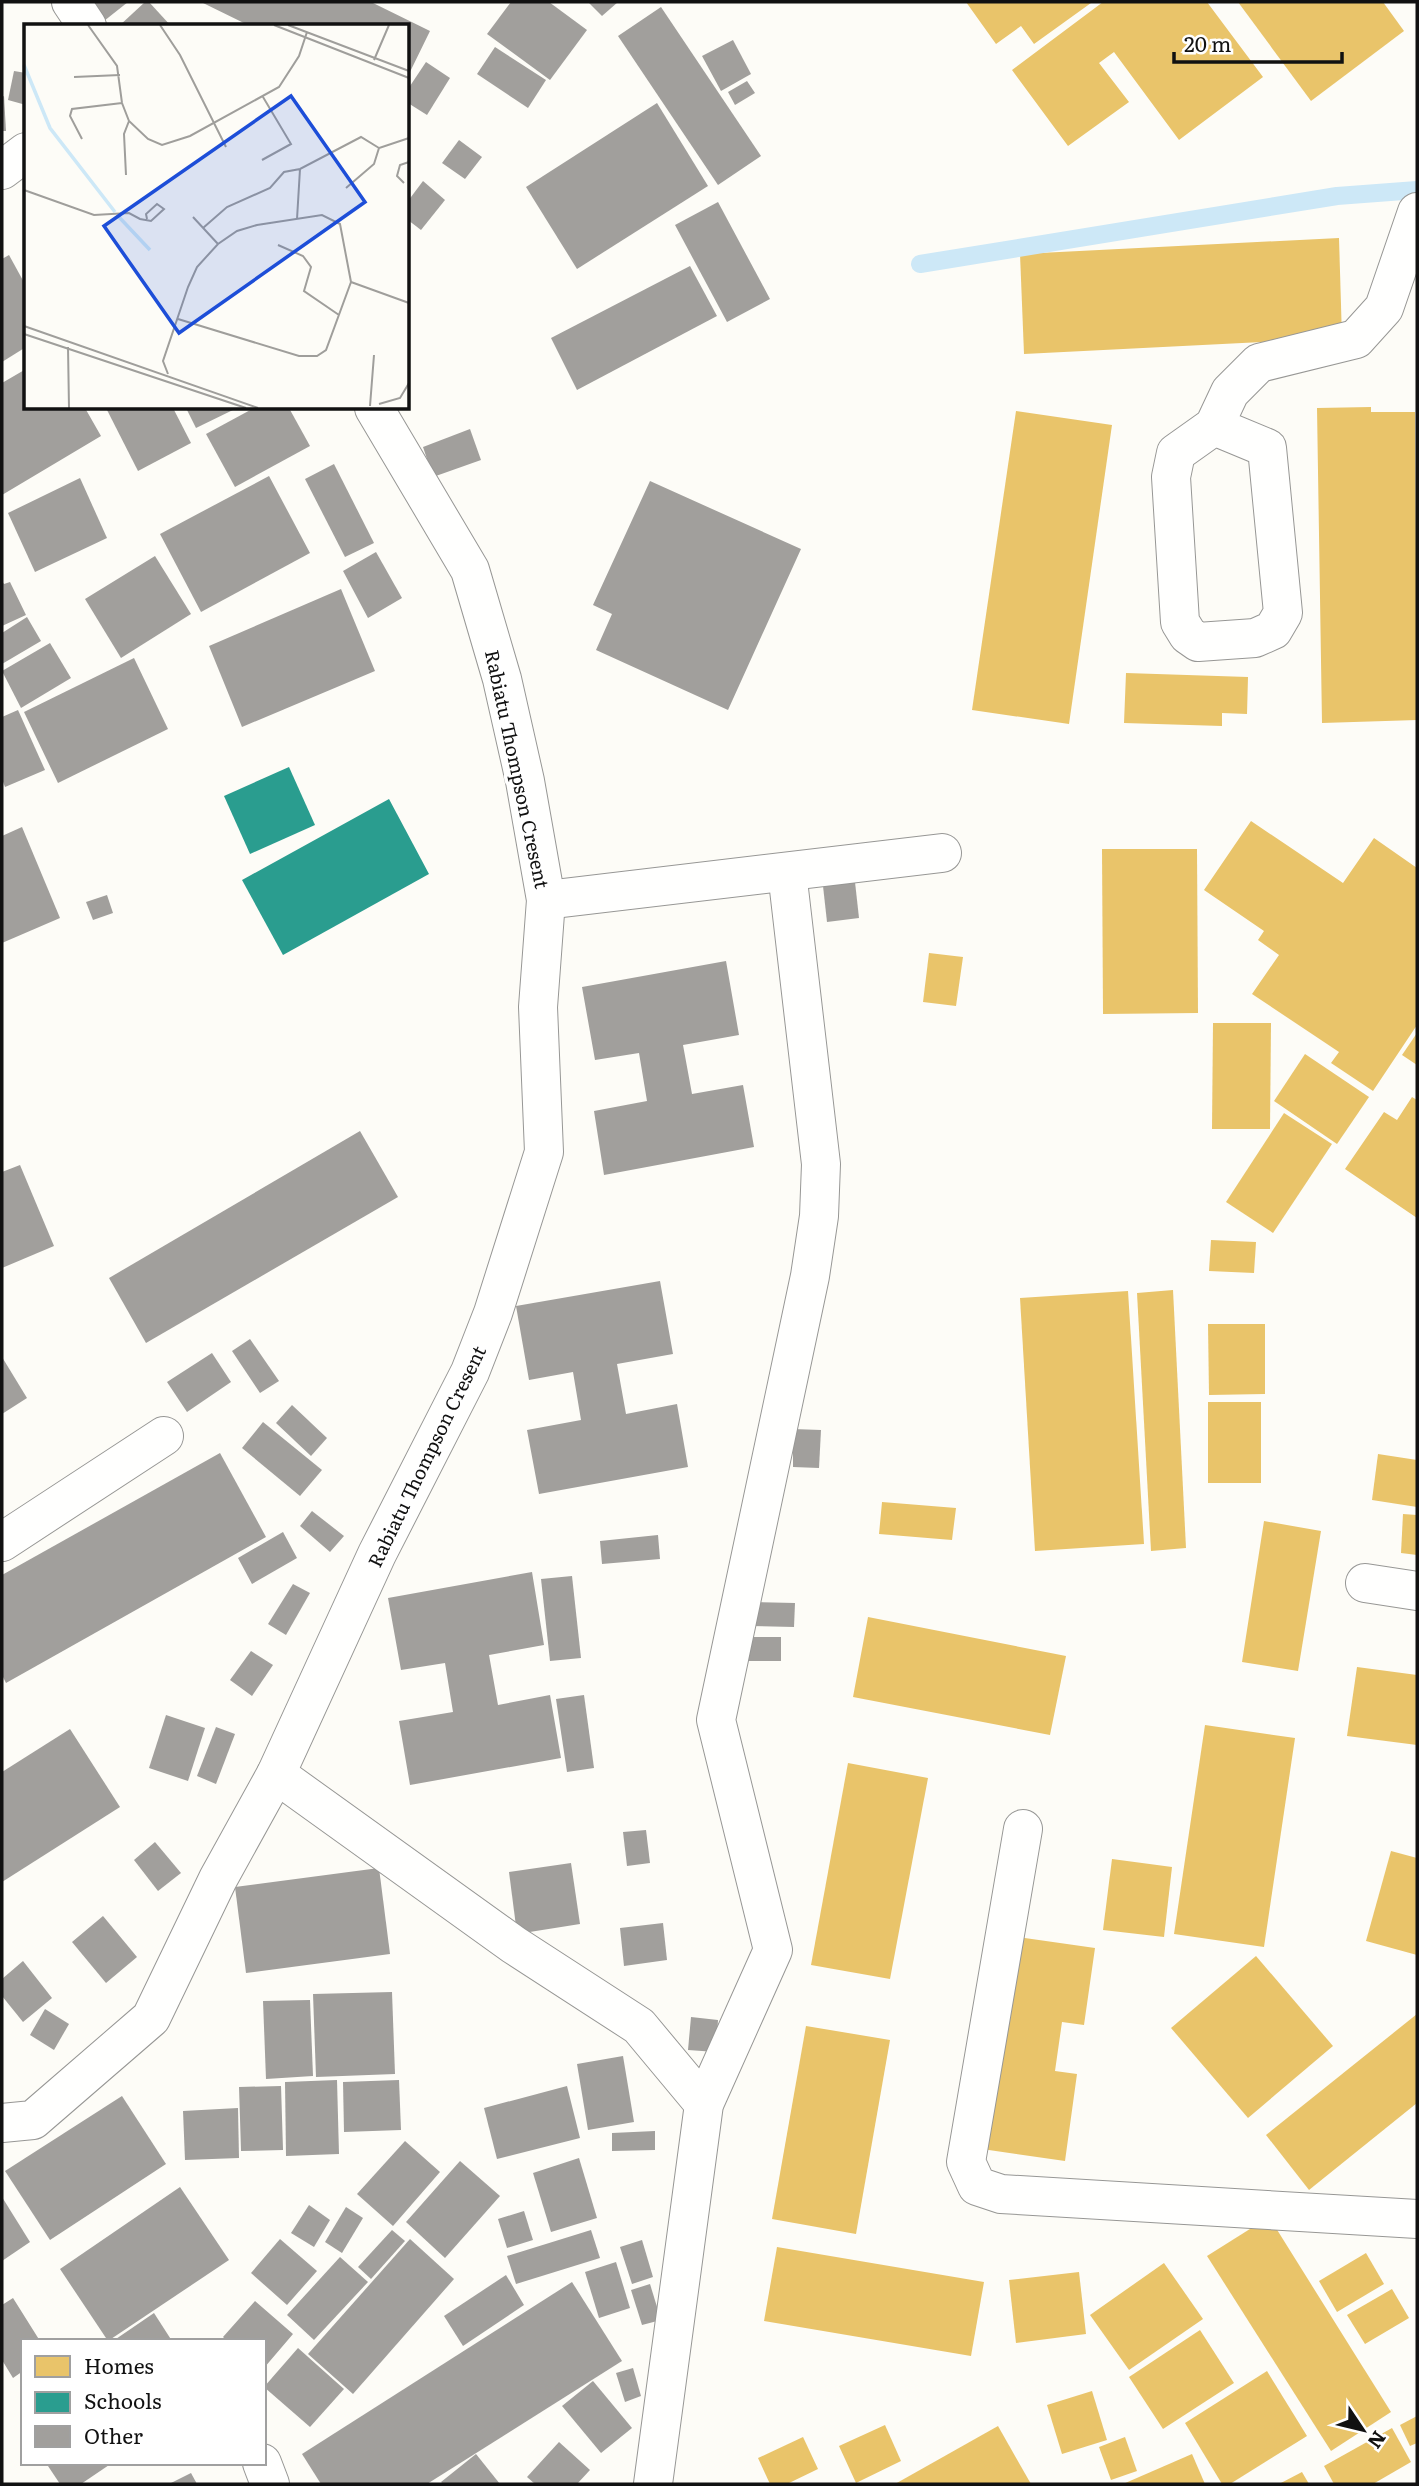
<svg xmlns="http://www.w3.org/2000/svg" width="1419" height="2486" font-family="Literata,serif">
<rect width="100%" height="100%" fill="#fdfcf7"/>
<!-- homes -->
<g fill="#e9c46a">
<polygon points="966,2 1090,2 1091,3 1034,44 1021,26 996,44"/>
<polygon points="1103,2 1207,2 1263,77 1179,140 1114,52 1099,63 1129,102 1068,146 1012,70"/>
<polygon points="1238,2 1383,2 1404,31 1311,101"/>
<polygon points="1339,238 1342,338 1024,354 1020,254"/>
<polygon points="1371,407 1371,412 1415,412 1417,720 1322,723 1317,408"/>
<polygon points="1016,411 1112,425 1069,724 972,710"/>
<polygon points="1126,673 1248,677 1247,714 1222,713 1222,726 1124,723"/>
<polygon points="1251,821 1343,883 1374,838 1417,868 1417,1025 1373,1091 1331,1063 1339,1052 1252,994 1279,955 1258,940 1264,931 1204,890"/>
<polygon points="1102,849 1197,849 1198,1013 1103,1014"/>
<polygon points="929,953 963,957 956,1006 923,1002"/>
<polygon points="1213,1023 1271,1023 1270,1129 1212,1129"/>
<polygon points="1417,1033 1417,1065 1402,1055"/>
<polygon points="1305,1054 1369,1097 1337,1144 1274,1101"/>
<polygon points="1412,1097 1417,1100 1417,1218 1345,1169 1384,1112 1397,1120"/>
<polygon points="1284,1113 1332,1144 1273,1233 1226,1202"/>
<polygon points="1211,1240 1256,1242 1254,1273 1209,1271"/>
<polygon points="1173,1290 1186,1548 1151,1551 1137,1293"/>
<polygon points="1128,1291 1144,1544 1035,1551 1020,1298"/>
<polygon points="1208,1324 1265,1324 1265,1394 1209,1395"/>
<rect x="1208" y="1402" width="53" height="81"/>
<polygon points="1378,1454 1417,1460 1417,1507 1372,1500"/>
<polygon points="882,1502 956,1508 952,1540 879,1534"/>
<polygon points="1403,1514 1417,1515 1417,1555 1401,1553"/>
<polygon points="1264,1521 1321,1531 1298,1671 1242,1662"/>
<polygon points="868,1617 1066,1656 1050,1735 853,1697"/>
<polygon points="1357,1667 1417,1675 1417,1745 1347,1736"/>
<polygon points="1205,1725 1295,1738 1264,1947 1174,1934"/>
<polygon points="848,1763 928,1778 890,1979 811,1965"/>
<polygon points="1391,1851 1417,1858 1417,1955 1366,1941"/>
<polygon points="1112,1859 1172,1867 1164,1937 1103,1930"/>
<polygon points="1011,1936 1095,1948 1084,2025 1062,2022 1055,2071 1077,2074 1065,2161 982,2149"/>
<polygon points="1256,1956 1333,2046 1248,2118 1171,2028"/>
<polygon points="1417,2014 1417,2103 1309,2190 1266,2135"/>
<polygon points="806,2026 890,2040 856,2234 772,2219"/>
<polygon points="1269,2217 1391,2412 1331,2451 1207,2256"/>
<polygon points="777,2247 984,2282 971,2356 764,2321"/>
<polygon points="1366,2253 1384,2284 1337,2312 1319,2281"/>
<polygon points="1164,2263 1203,2319 1129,2370 1090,2315"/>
<polygon points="1079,2272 1086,2334 1016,2343 1009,2280"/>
<polygon points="1392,2289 1409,2318 1365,2344 1347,2315"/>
<polygon points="1200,2330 1234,2383 1163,2429 1129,2377"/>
<polygon points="1267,2371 1307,2436 1230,2484 1222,2484 1185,2423"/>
<polygon points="1092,2391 1107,2440 1062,2454 1047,2405"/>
<polygon points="1417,2416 1417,2443 1410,2446 1400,2425"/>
<polygon points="885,2425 901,2461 856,2483 839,2446"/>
<polygon points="998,2426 1031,2484 895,2484"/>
<polygon points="1392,2428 1411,2462 1373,2484 1334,2484 1324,2466"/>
<polygon points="803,2437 818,2469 787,2484 770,2484 758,2458"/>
<polygon points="1125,2437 1137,2471 1111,2480 1099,2447"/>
<polygon points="1192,2454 1205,2484 1123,2484"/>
<polygon points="1302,2472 1309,2484 1279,2484"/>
</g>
<!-- schools -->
<g fill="#2a9d8f">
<polygon points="289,767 315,825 250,854 224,796"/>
<polygon points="389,799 429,874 283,955 242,880"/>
</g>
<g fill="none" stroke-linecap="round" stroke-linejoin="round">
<!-- stream -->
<polyline stroke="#cde8f7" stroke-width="18" points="920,264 1337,196 1417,190"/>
</g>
<!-- building -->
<g fill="#a19f9c">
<polygon points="89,2 128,2 104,21"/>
<polygon points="145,2 149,2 171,26 119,26"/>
<polygon points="201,2 371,2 430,31 408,76 408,26 250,26"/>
<polygon points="511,2 549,2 587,30 550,80 487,34"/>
<polygon points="588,2 618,2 602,16"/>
<polygon points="661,7 761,156 718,185 618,36"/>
<polygon points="733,40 751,74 721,91 702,56"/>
<polygon points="495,47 546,80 528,108 477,74"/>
<polygon points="426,62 450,78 427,115 408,103 408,89"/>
<polygon points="14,71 26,73 26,105 8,100"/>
<polygon points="747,81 755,93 735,105 728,92"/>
<polygon points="4,96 6,131 2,131 2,97"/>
<polygon points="657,103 708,186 577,269 526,187"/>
<polygon points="459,140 482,157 465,179 442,163"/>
<polygon points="423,181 445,200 421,230 408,220 408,201"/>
<polygon points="718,202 770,299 727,322 675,225"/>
<polygon points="9,255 26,286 26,347 2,362 2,259"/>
<polygon points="690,266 717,316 577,390 551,338"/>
<polygon points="26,369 26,408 85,408 101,436 2,495 2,383"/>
<polygon points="106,408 173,408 191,443 138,471"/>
<polygon points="186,408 237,408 196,428"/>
<polygon points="254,408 289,408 310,446 235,487 206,434"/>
<polygon points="470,429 481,460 433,477 423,447"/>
<polygon points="334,464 374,543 345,557 305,479"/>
<polygon points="269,476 310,553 201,612 160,534"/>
<polygon points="80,478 107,538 35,572 8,513"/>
<polygon points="650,481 801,549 728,710 596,650 612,614 593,605"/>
<polygon points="376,552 402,598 368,618 343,571"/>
<polygon points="155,556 191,614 121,658 85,599"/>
<polygon points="2,581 4,584 10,582 26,615 2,626"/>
<polygon points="341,589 375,671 242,727 209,646"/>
<polygon points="27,617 41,641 2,664 2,633"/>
<polygon points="50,643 71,678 21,708 2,671"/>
<polygon points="134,658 168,729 58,783 24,712"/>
<polygon points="18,710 45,770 5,787 2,779 2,717"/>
<polygon points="22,827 60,918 2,943 2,836"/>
<polygon points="855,882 859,918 827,922 823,886"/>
<polygon points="107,895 113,913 93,920 86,902"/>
<polygon points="726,961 739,1035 683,1045 692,1094 743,1085 754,1147 604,1175 594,1111 647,1101 639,1053 595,1060 582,987"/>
<polygon points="360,1131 398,1197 146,1343 109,1278"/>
<polygon points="20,1165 54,1246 2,1268 2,1172"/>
<polygon points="660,1281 673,1354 617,1364 626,1414 677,1404 688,1467 539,1494 527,1430 581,1420 573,1372 529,1380 516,1306"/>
<polygon points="250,1339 279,1381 260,1393 232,1351"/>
<polygon points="212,1353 231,1382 187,1412 167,1382"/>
<polygon points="2,1357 27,1398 2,1414"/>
<polygon points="292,1405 327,1438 311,1456 276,1423"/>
<polygon points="263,1422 322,1470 300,1496 242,1448"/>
<polygon points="793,1429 821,1430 819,1468 793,1467"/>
<polygon points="220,1453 266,1537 6,1683 2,1675 2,1575"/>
<polygon points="312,1511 344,1536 330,1552 300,1526"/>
<polygon points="283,1532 297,1558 252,1584 238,1558"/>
<polygon points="658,1535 660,1559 602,1564 600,1541"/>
<polygon points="532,1572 544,1645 489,1655 498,1705 550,1695 561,1758 410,1785 399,1721 453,1712 445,1663 401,1670 388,1598"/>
<polygon points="572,1576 581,1658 550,1661 541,1579"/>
<polygon points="293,1584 310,1593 286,1635 268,1624"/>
<polygon points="750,1602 795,1603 794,1627 749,1626"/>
<rect x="743" y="1637" width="38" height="24"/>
<polygon points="251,1651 273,1665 252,1696 230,1680"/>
<polygon points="584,1695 594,1768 567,1772 556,1699"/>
<polygon points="166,1715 205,1728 188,1781 149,1768"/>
<polygon points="216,1727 235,1734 216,1784 197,1776"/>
<polygon points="70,1729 120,1807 2,1882 2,1772"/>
<polygon points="646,1830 650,1863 627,1866 623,1832"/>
<polygon points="155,1842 181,1873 158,1891 134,1860"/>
<polygon points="571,1863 580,1924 517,1934 509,1872"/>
<polygon points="379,1868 390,1954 246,1973 235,1887"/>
<polygon points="103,1916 137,1957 106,1983 72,1942"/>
<polygon points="663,1923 667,1960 624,1966 620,1928"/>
<polygon points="23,1961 52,1998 23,2022 2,1996 2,1979"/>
<polygon points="392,1992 395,2074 316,2077 313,1994"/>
<polygon points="310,2000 313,2076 266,2079 263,2001"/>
<polygon points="45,2009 69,2024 54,2050 30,2035"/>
<polygon points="691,2017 718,2020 716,2052 688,2050"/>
<polygon points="623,2056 634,2122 588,2130 577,2064"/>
<polygon points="337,2080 339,2154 286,2156 285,2082"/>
<polygon points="399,2080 401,2130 344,2132 343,2082"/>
<polygon points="281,2086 283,2150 241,2151 239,2087"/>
<polygon points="567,2086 580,2138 497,2159 484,2108"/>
<polygon points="122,2096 166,2164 50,2240 5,2171"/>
<polygon points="238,2108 239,2158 185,2160 183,2111"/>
<polygon points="655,2131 655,2150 612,2151 612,2133"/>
<polygon points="405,2141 440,2172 393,2226 357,2194"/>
<polygon points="579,2158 597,2218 551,2232 533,2173"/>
<polygon points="460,2161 500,2196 445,2258 406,2222"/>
<polygon points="180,2187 229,2260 108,2341 60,2269"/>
<polygon points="2,2197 30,2242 2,2261"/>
<polygon points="309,2205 330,2220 314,2247 291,2233"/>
<polygon points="346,2207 363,2218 342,2253 325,2242"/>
<polygon points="524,2211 533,2240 507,2248 498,2219"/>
<polygon points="392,2230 405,2241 371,2279 358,2267"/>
<polygon points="591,2230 600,2258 516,2284 507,2256"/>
<polygon points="280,2239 317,2271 287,2305 251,2273"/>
<polygon points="410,2239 454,2279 353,2394 308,2354"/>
<polygon points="642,2240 653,2277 632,2284 620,2247"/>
<polygon points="340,2257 368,2282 314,2340 287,2315"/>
<polygon points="616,2262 630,2308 599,2318 585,2272"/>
<polygon points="506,2275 524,2305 463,2346 444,2316"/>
<polygon points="572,2282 622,2361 427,2484 321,2484 302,2454"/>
<polygon points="650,2284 661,2320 642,2325 631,2290"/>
<polygon points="13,2298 40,2341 23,2341 23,2371 13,2378 2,2360 2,2305"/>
<polygon points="255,2301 293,2334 264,2368 264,2341 227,2341 223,2337"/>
<polygon points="154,2313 172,2341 113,2341"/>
<polygon points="298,2348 344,2389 310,2427 264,2387"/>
<polygon points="633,2368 641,2396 625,2402 616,2373"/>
<polygon points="593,2381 632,2428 601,2453 562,2406"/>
<polygon points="559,2442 590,2470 577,2484 535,2484 527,2477"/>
<polygon points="476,2454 500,2484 443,2484 441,2482"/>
<polygon points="46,2463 112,2463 81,2484 60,2484"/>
<polygon points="191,2473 197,2484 169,2484"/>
</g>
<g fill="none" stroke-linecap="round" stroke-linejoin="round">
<defs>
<g id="minor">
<polyline points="71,2 87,26"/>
<polyline points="2,170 26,152"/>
<polyline points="1214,426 1267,448 1283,613 1273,630 1255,638 1198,642 1188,635 1180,622 1171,477 1176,453 1214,426 1230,392 1259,363 1356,339 1384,308 1417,212"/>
<polyline points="546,900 942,853"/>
<polyline points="2,1542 164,1436"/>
<polyline points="1365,1583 1417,1591"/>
<polyline points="276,1774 514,1945 639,2026 704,2104"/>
<polyline points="1023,1829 966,2162 977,2186 1001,2194 1417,2219"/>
<polyline points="2,2123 33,2120 151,2018 218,1879 276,1774 377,1554 470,1372 493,1313 544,1152 538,1007 546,900 525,781 502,679 470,570 374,408"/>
<polyline points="262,2463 270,2484"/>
<polyline points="653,2484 704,2104 773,1950 716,1720 810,1276 819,1216 821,1164 787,872"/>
</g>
</defs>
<!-- minor casing -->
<use href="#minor" stroke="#979795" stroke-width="40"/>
<!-- minor -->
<use href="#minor" stroke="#fffffe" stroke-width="38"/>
</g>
<g text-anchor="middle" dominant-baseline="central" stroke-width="7" stroke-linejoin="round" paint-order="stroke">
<!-- street labels -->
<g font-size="19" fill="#111" stroke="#fff">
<text transform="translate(518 769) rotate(78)">Rabiatu Thompson Cresent</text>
<text transform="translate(426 1456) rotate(-64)">Rabiatu Thompson Cresent</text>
</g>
</g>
<!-- overview -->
<g transform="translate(24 24)">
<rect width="385" height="385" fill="#fdfcf7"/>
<path fill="none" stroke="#cde8f7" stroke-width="3.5" d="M0,41L26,104L91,188M94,192L126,226"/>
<path fill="none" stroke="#9f9e9b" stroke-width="2" d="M64,1L93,42L98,79L105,97L124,115L138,121L166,112L255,63L275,32L283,8M136,1L156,31L202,123M250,1L385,54M264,1L385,47M350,36L365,1M50,53L96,51M58,115L46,92L48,85L98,79M238,136L267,120L239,73M102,151L100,110L105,97M380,159L373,152L376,141L385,138M322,164L350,140L355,124L385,114M0,166L70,191L105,189L116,195L127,197L140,185L133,180L122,190L123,195M169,193L194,220M273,195L276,145M179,204L203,183L246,164L260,148L276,145L337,113L355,124M254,221L279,232L287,243L280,267L315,291M327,258L385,279M0,302L234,384M0,310L222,384M44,323L45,384M144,350L139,337L164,263L173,243L194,220L213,207L233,201L298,191L316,200L327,258L302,326L293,332H275L154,295M355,380L376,374L385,359M346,382L350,331"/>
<path fill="#1d4ed8" fill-opacity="0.15" stroke="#1d4ed8" stroke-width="3.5" d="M267,72L341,178L155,309L80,202Z"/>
<rect width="385" height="385" fill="none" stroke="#111" stroke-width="3.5"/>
</g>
<!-- border -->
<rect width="1419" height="2486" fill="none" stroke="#111111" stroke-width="7"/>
<!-- legend -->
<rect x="21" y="2339" width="245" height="126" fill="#ffffff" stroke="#a0a0a0" stroke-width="2"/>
<rect x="35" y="2356" width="35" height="21" fill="#e9c46a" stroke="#a0a0a0" stroke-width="2"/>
<text x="84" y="2374" font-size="21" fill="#111111">Homes</text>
<rect x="35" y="2392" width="35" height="21" fill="#2a9d8f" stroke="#a0a0a0" stroke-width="2"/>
<text x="84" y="2409" font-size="21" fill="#111111">Schools</text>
<rect x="35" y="2426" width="35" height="21" fill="#a19f9c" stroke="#a0a0a0" stroke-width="2"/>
<text x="84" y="2444" font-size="21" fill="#111111">Other</text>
<!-- north arrow -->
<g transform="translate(1363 2430) rotate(125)" stroke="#ffffff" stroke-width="5" paint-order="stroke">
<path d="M0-5L12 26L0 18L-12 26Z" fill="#111111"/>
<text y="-10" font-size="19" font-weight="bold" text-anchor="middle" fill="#111111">N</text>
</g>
<!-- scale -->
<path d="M1174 52v10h168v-10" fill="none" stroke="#111111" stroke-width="3.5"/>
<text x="1184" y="52" font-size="21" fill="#111111" stroke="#ffffff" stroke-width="5" paint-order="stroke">20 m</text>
</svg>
